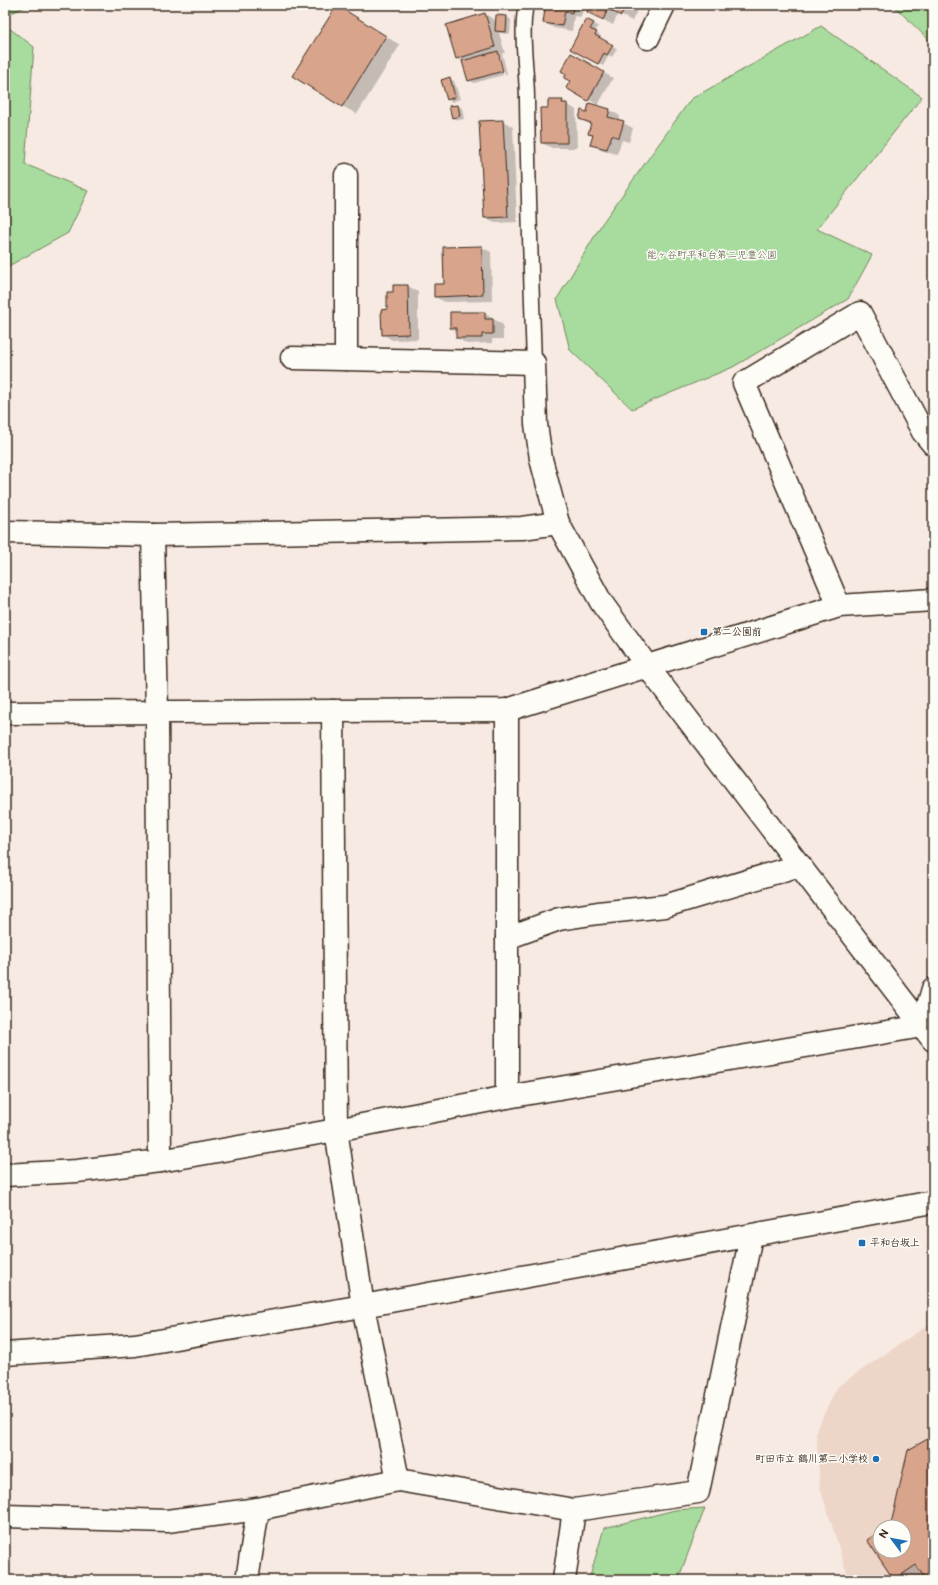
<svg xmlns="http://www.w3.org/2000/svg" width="938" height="1585" font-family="'Balsamiq Sans','Klee One',sans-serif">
<rect width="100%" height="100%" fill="#f6eae2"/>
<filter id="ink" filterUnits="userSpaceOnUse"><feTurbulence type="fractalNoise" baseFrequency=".025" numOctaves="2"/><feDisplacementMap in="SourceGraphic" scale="8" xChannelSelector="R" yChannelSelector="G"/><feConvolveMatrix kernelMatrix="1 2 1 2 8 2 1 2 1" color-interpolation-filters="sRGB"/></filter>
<g filter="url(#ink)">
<!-- built -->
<path fill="#edd5c8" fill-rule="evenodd" d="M931,1323H933V1580H849L820,1487L816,1430L838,1386ZM880,1527H904V1551H880Z"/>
<!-- green -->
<g fill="#a8dc9e" stroke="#72835e">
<polygon points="5,5 29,5 5,16"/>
<polygon points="893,5 933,5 933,45 931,42"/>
<polygon points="5,25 34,47 25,164 88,191 68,233 5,268"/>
<polygon points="821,26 922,97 817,229 872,255 848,299 733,367 632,409 570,350 557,299 603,222 691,99"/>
<polygon points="705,1508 678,1580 589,1580 604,1528 675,1510"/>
</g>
<!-- shadow -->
<g fill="#0003">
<polygon points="537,5 584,5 581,17 574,16 572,31 554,28 544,22 546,12"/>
<polygon points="591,5 640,5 632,21 618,14 613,25 598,17"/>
<polygon points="485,14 495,20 496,25 507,17 511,20 510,34 499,33 505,53 502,53 507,74 505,74 500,54 498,54 503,75 474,83 469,80 464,62 457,58"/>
<polygon points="351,15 400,45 357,114 342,106"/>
<polygon points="587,20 598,26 595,32 601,36 599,39 617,49 612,57 609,55 603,66 572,49"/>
<polygon points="571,55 613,78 598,105 567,88 571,81"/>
<polygon points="450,79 454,81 460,99 452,102 448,99"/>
<polygon points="562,101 576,110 577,148 552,148 542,143"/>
<polygon points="589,105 610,110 620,116 619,121 633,128 629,142 622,140 617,154 601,150 592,144 594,136 589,133 591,125 580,119 587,113"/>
<polygon points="458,106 462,108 464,119 458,120 453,117"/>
<polygon points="503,121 513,127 517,222 495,223 485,218"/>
<polygon points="481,247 491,252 492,301 445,302 435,297"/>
<polygon points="408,286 418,292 418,339 392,340 383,334 388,310 394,293"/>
<polygon points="484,313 503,325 503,339 492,339 492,343 467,344 457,338 457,331 451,328"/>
<polygon points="933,1437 933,1580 897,1580 869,1540 880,1533 880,1551 904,1551 904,1527 888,1527 891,1525"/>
</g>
<!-- building -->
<g fill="#d8a48c" stroke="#3b2a1e">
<polygon points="337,5 386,36 342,107 292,76"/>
<polygon points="536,5 573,5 572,13 565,11 562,26 543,23 545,9 535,7"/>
<polygon points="590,5 627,5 621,16 608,9 603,20 587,12"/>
<polygon points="485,13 495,47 456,59 446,25"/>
<polygon points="496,15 507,16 506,32 495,31"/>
<polygon points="586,19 594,23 590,29 597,32 595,35 613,45 607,55 604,53 598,64 570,49"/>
<polygon points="498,51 503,71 468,81 462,61"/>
<polygon points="571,53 604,72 588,101 566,88 570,81 564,78 566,74 561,71"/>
<polygon points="450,77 455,97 447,100 441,80"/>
<polygon points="548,100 563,100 562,103 567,103 567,143 541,143 540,108 548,108"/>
<polygon points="589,103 610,109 608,117 624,121 619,138 612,135 607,149 590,145 593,135 588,134 591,123 579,119 581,110 587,112"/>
<polygon points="458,105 460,116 452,118 449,106"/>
<polygon points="503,120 508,217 484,218 479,121"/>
<polygon points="482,246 483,295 434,297 434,284 444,284 443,247"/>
<polygon points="393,285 408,285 409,334 382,335 381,310 387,309 387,292 393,292"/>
<polygon points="450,312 485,312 485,319 493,319 493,334 482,334 482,338 456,338 456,328 450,328"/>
<polygon points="933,1436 933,1580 926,1580 916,1565 894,1580 867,1540 880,1531 880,1551 904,1551 904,1527 886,1527 891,1524 908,1450"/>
</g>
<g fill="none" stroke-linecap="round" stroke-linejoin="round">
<defs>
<path id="service" d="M526,5C520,32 527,70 527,99C528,187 531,275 534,363"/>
<g id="minor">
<polyline points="648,38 664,5"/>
<polyline points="346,175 346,359"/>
<polyline points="5,532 153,535 522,528 558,523 541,459 536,424 534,363 292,358"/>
<polyline points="153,535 157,712 160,1161"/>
<polyline points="839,606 744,383 860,313 923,432 933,444"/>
<polyline points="507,710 507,1097"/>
<polyline points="333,711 336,1130 363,1306 398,1480"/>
<polyline points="5,713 507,710 839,606 933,600"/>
<polyline points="507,938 559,919 598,913 665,906 800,865"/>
<polyline points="5,1175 77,1171 160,1161 336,1130 507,1097 922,1026 933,989"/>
<polyline points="5,1516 167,1521 258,1509 398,1480 574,1510 698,1492 751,1236"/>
<polyline points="247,1580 258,1509"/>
<polyline points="564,1580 574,1510"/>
</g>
<g id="tertiary">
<polyline points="558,523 601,602 647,666 933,1040"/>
<polyline points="5,1354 135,1345 363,1306 933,1202"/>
</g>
</defs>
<!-- service casing -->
<use href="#service" stroke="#3b2a1e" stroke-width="17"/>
<!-- minor casing -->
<use href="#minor" stroke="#3b2a1e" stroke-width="25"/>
<!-- tertiary casing -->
<use href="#tertiary" stroke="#3b2a1e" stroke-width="25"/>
<!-- service -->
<use href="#service" stroke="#fdfcf7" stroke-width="14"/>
<!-- minor -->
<use href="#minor" stroke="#fdfcf7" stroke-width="22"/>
<!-- tertiary -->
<use href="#tertiary" stroke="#fdfcf7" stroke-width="22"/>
</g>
</g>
<!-- markers -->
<g fill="#1f6fb2" stroke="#fdfcf7" stroke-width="1.5">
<rect x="700" y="628" width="8" height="8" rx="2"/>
<rect x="858" y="1239" width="8" height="8" rx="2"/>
<circle cx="876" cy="1459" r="4"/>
</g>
<g text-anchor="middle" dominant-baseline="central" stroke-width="3" stroke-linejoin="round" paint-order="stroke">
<!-- park labels -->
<g font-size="10" fill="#56563e" stroke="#fdfcf7">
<text x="712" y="255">能ヶ谷町平和台第二児童公園</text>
</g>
<!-- poi labels -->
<g font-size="10" font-weight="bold" fill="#3b2a1e" stroke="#fdfcf7" text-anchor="start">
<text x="712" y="632">第二公園前</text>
<text x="870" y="1243">平和台坂上</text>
<text x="868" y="1459" text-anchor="end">町田市立 鶴川第二小学校</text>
</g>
</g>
<!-- margin -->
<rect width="938" height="1585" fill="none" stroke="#fdfcf7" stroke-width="20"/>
<rect x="10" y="10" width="918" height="1565" fill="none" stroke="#3b2a1e" stroke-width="1.5" filter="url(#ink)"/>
<!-- north arrow -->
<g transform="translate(892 1539) rotate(302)"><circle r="19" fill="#fdfcf7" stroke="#afa8a0"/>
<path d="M0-3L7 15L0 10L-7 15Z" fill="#1f6fb2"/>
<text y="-6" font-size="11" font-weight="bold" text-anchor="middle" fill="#3b2a1e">N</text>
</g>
</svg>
